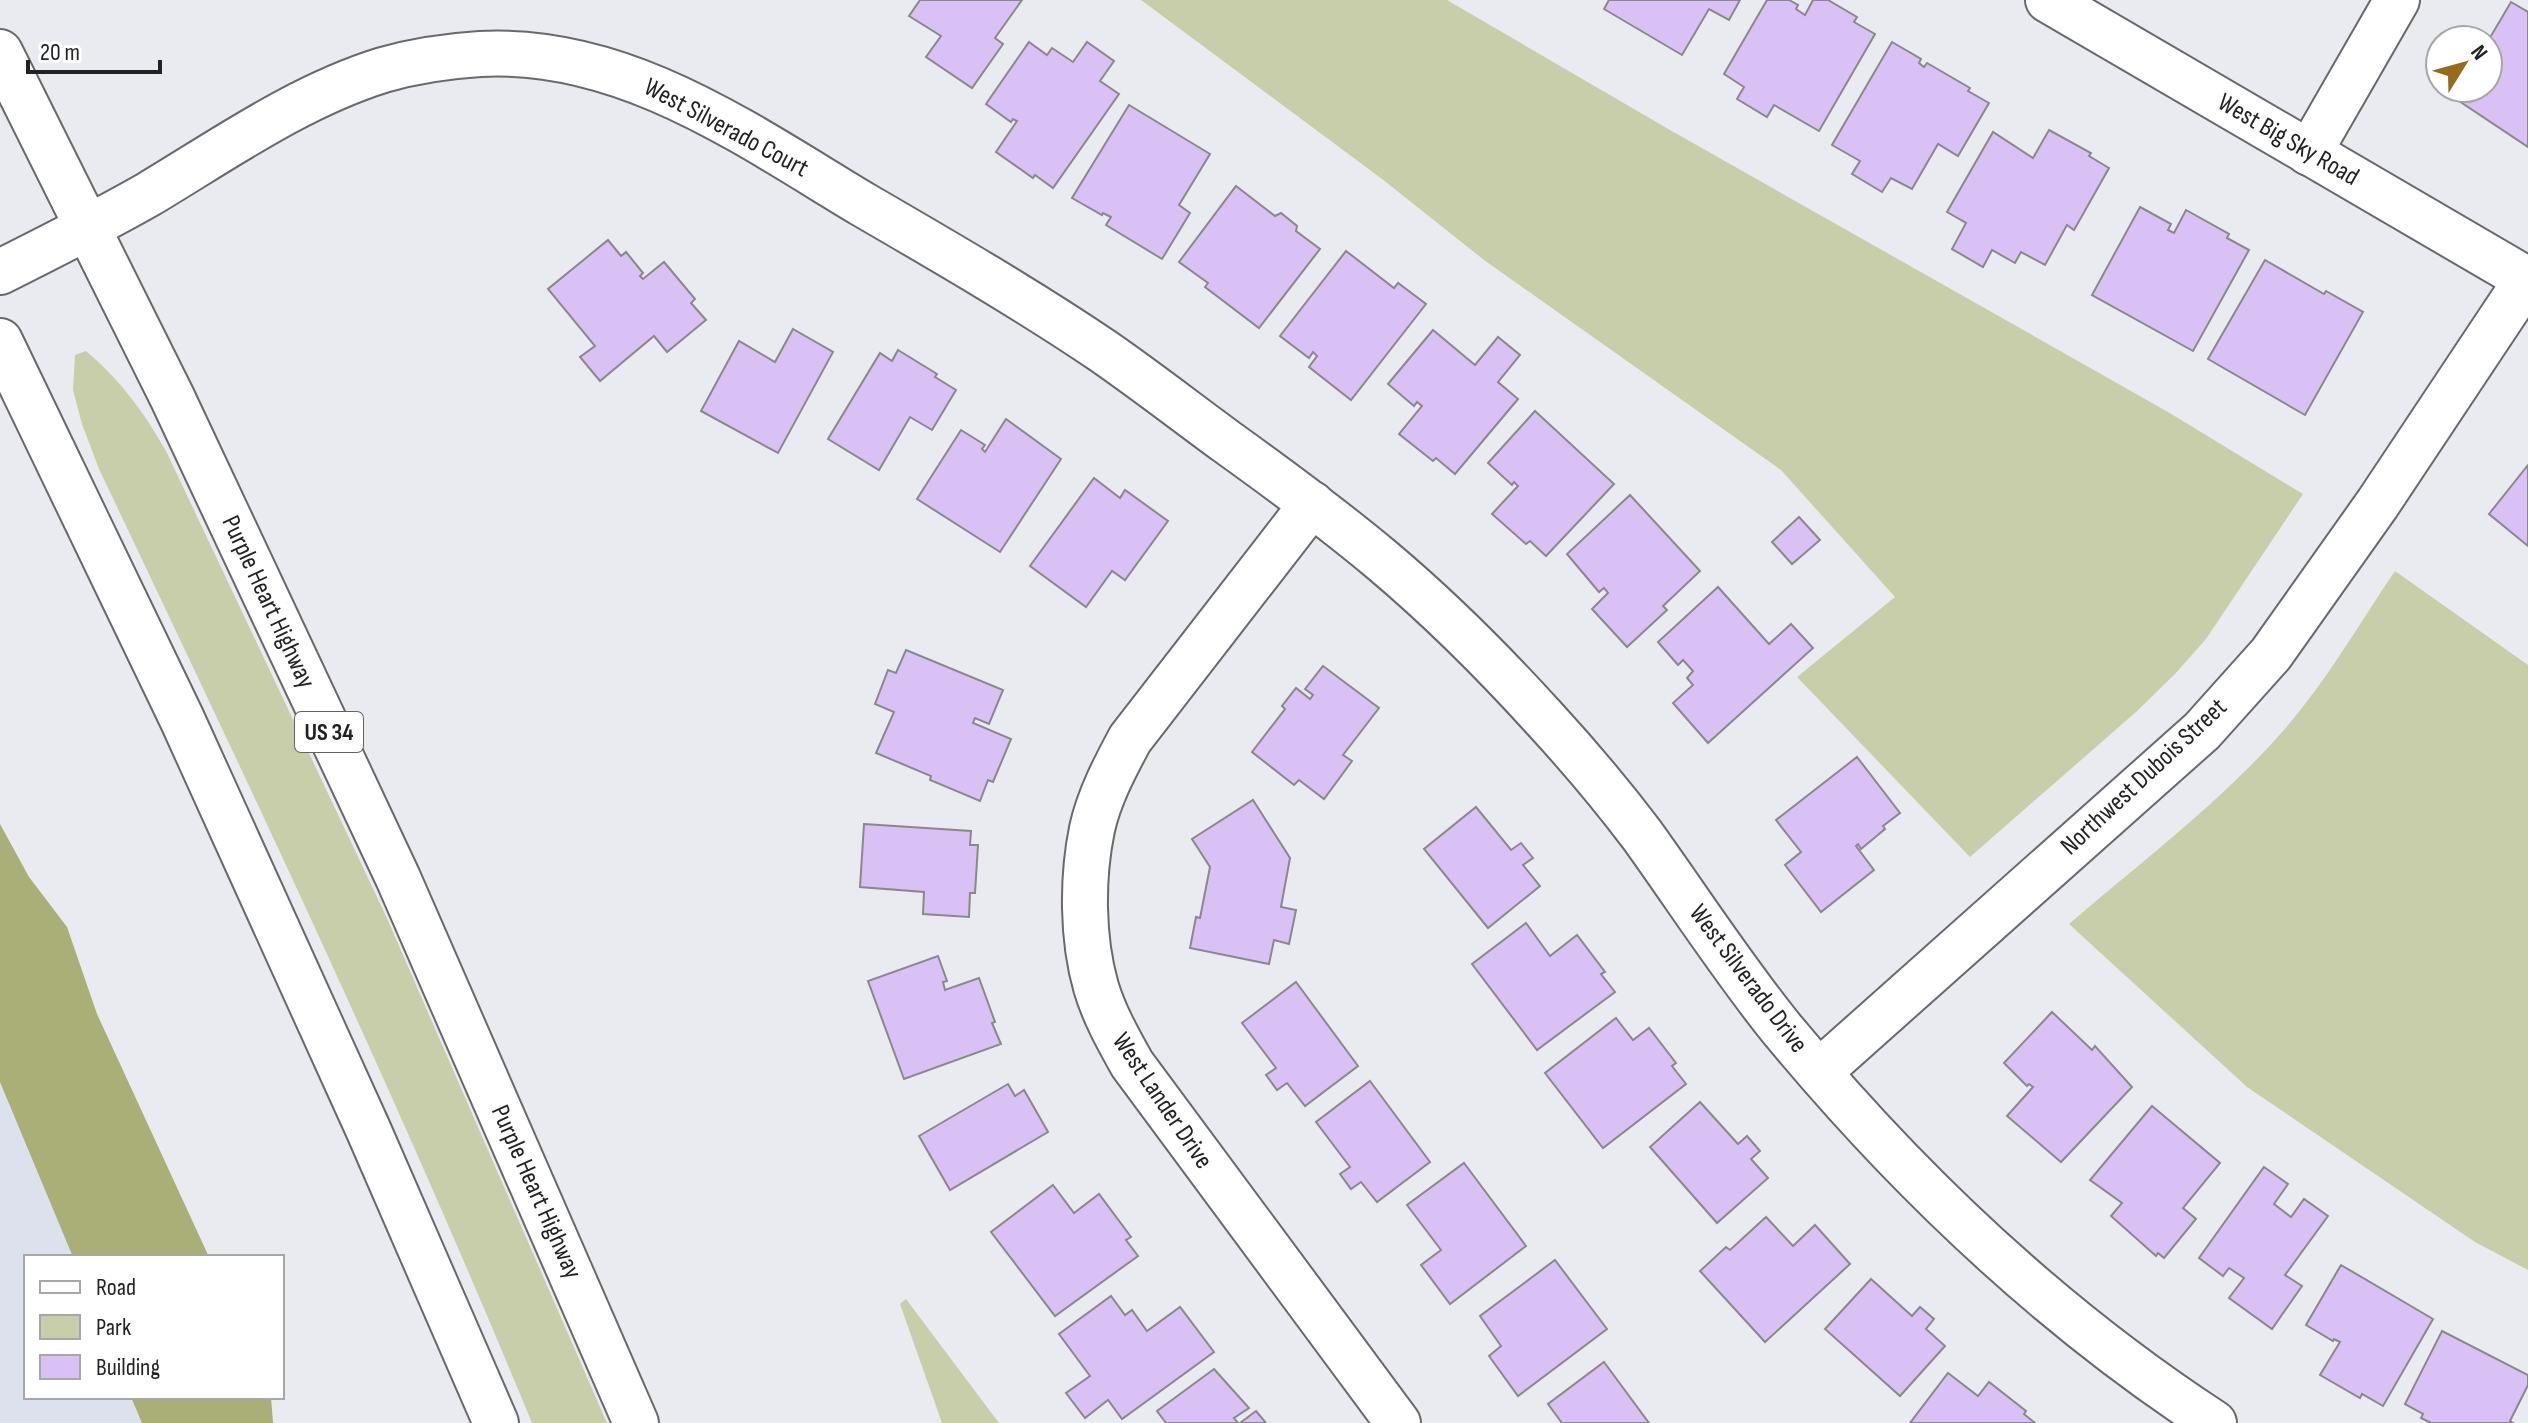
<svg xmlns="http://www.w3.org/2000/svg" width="2528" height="1423" font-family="'Sofia Sans Condensed',sans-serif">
<rect width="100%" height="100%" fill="#e9ebf0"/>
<!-- built -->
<polygon fill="#dce1ed" points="0,1024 106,1257 26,1257 26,1397 170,1397 182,1423 0,1423"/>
<!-- green -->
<g fill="#c9ceaa">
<polygon points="1141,0 1447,0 1670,130 2168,412 2303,494 2206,639 2175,674 2136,712 1970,857 1797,677 1895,597 1781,470 1484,260 1382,179"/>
<path d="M86,351C122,382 143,411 166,451L386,916L607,1423H532C399,1100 249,784 99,469L82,424L73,390L75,355Z"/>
<path d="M2395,571L2528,665V1270L2475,1242L2247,1087L2069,924C2141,862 2220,803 2283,731C2326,682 2359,624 2395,571Z"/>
<polygon points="906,1299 999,1423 942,1423 900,1304"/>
</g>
<!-- forest -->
<g fill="#a9af77">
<polygon points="0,824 29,877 67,927 97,1014 209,1257 73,1257 0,1082"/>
<polygon points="131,1397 271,1397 273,1423 142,1423"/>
</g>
<!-- building -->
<g fill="#d9c1f6" stroke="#8a888c" stroke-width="2">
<polygon points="920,0 1022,0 995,38 1003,44 972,88 926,57 941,36 909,16"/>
<polygon points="1609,0 1740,0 1729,20 1709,9 1682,55 1604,9"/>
<polygon points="1767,0 1789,0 1798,5 1796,9 1805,15 1813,0 1828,0 1857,17 1854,22 1875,34 1819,131 1774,105 1767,117 1737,99 1744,87 1724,74"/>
<polygon points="2511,2 2528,12 2528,147 2453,97 2459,88 2488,88 2488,41"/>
<polygon points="1029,42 1047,55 1052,48 1073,62 1087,42 1114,61 1100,81 1119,94 1053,188 1035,175 1033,178 996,152 1017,121 1013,119 1011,122 986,104"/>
<polygon points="1892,42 1921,59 1919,63 1924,67 1927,63 1970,88 1968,91 1989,103 1958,156 1938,144 1912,189 1891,178 1882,192 1852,174 1860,161 1832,145"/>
<polygon points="1129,105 1210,154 1179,205 1190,213 1162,259 1106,225 1111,217 1103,213 1102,215 1072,198"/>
<polygon points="2049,130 2091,153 2089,156 2109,168 2074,230 2067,225 2045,265 2021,252 2015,263 1992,250 1983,267 1952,249 1966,223 1947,212 1993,132 2033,158"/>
<polygon points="1236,186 1275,216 1281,213 1297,226 1296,231 1320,249 1259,328 1205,287 1208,283 1179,262"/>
<polygon points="2140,207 2171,224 2168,230 2174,233 2186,210 2229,234 2227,238 2249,250 2193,351 2092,295"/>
<polygon points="608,240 621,256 626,252 643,273 640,276 643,279 664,262 695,299 691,303 706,320 667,352 654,336 600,381 580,357 595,346 548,289"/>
<polygon points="1346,251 1394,288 1398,283 1426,304 1351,400 1309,367 1317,356 1313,352 1309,358 1280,336"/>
<polygon points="2265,260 2324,294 2326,291 2363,312 2305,415 2208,359"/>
<polygon points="793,329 833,352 778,453 701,411 739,341 775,362"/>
<polygon points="1433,330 1475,365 1498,337 1520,355 1498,382 1518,399 1455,474 1436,458 1433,461 1399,434 1422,406 1417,402 1414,406 1388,384"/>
<polygon points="898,350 937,374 935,377 956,390 932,430 910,417 879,470 828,439 880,353 892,361"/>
<polygon points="1535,411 1614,484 1546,556 1530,541 1526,544 1492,514 1518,486 1514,482 1512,485 1488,463"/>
<polygon points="1006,419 1061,459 1000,552 917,499 961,430 985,445 982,449 985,452"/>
<polygon points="2528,465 2528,546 2489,514"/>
<polygon points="1094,478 1120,498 1125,490 1168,521 1125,580 1112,571 1086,607 1030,566"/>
<polygon points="1630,495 1700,571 1663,606 1667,610 1627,647 1592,609 1608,593 1604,588 1599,592 1567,554"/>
<polygon points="1799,517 1820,540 1792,564 1772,542"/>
<polygon points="1718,587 1769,644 1791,624 1813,648 1708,743 1673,703 1693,685 1687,678 1693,671 1683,660 1678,665 1658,642"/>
<polygon points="906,650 1003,690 989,724 975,718 973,723 1011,739 993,782 988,780 980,801 930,780 931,776 876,753 894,712 875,704 888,670 896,673"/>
<polygon points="1323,666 1379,708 1343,755 1352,761 1324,799 1299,780 1294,785 1252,752 1285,709 1282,706 1296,688 1310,699 1313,695 1305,689"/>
<polygon points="1857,757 1900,813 1883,826 1885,829 1861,849 1858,844 1856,846 1874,870 1821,912 1785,865 1801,852 1776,820"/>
<polygon points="1253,800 1290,858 1281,907 1296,910 1289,944 1274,940 1269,964 1190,948 1196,917 1200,918 1210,867 1192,839"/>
<polygon points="1476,807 1511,850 1521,843 1533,858 1523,865 1540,886 1488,928 1424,849"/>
<polygon points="864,824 971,831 970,845 978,845 975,893 970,893 969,917 923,914 924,892 860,887"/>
<polygon points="1526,923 1550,956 1577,935 1605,972 1601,974 1615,992 1537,1050 1472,964"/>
<polygon points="938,956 947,981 943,982 945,990 979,978 995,1022 992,1023 1001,1044 904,1079 868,981"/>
<polygon points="1296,982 1358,1066 1305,1106 1287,1083 1277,1090 1266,1075 1276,1068 1242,1023"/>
<polygon points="2052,1012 2092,1050 2095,1046 2132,1087 2061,1162 2007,1116 2033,1087 2029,1084 2027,1086 2004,1063"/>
<polygon points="1616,1018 1633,1040 1649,1028 1676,1063 1672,1066 1686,1084 1603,1148 1545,1073"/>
<polygon points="1370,1081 1430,1162 1377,1202 1361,1182 1351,1189 1340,1174 1350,1167 1316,1122"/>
<polygon points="1008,1084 1015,1096 1024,1090 1048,1132 950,1190 919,1136"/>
<polygon points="1700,1102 1738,1144 1747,1136 1760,1151 1751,1159 1768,1178 1717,1223 1650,1147"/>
<polygon points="2152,1106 2220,1163 2183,1208 2196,1219 2164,1258 2158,1253 2156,1256 2111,1216 2122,1203 2090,1180"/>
<polygon points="1464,1163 1526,1246 1450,1304 1421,1265 1441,1250 1407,1205"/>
<polygon points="2264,1167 2288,1184 2274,1204 2291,1217 2304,1199 2328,1216 2285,1275 2302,1286 2272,1329 2229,1298 2244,1278 2229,1268 2223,1276 2199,1258"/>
<polygon points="1053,1185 1074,1213 1099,1194 1131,1237 1126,1240 1138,1256 1055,1316 991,1232"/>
<polygon points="1766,1217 1793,1246 1815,1225 1850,1264 1765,1342 1700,1271 1726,1247 1730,1250"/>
<polygon points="1555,1260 1607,1329 1518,1396 1489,1356 1501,1346 1480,1316"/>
<polygon points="2341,1265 2433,1319 2383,1406 2362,1394 2360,1398 2320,1375 2340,1342 2334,1339 2333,1341 2306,1325"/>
<polygon points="1871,1279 1912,1316 1920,1307 1934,1319 1926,1329 1945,1346 1900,1396 1825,1329"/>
<polygon points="1111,1296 1125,1315 1132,1310 1147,1331 1180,1307 1214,1352 1122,1419 1108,1400 1085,1418 1066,1393 1090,1376 1059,1334"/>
<polygon points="2442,1331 2528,1375 2528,1385 2510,1421 2513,1423 2431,1423 2421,1418 2423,1414 2405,1404"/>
<polygon points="1604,1362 1649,1423 1562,1423 1548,1404"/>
<polygon points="1214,1369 1249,1408 1234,1418 1238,1423 1166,1423 1157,1411"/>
<polygon points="1948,1373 1978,1396 1989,1382 2026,1411 2024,1414 2035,1423 1910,1423"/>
<polygon points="1256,1411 1266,1423 1240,1423"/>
</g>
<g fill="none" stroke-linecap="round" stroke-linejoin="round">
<defs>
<g id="street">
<polyline points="2048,0 2528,280"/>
<polyline points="2309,153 2397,0"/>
<path d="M0,272C50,247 100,222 149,194C224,149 299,96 383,70C414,61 448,56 480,54C624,46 747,135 864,205C945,252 1026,299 1103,351C1145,380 1186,412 1227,442C1280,480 1333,519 1383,561C1440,609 1493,662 1543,717C1578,755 1611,794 1642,835C1688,899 1731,966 1781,1028C1905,1178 2050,1316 2214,1423"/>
<path d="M1312,504L1130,739C1115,767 1099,797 1092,829C1082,878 1082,938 1096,987C1104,1014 1118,1039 1132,1064L1398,1423"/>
<polyline points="1819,1072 2202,731 2271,654 2378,503 2527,279"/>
</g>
<g id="primary">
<polyline points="0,52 172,397 398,878 636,1423"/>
<polyline points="0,341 182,719 368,1129 496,1423"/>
</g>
</defs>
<!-- street casing -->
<use href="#street" stroke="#67696d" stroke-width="48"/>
<!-- primary casing -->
<use href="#primary" stroke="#67696d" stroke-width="48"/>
<!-- street -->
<use href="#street" stroke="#fff" stroke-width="44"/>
<!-- primary -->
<use href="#primary" stroke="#fff" stroke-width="44"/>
</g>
<g text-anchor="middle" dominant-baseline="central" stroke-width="8" stroke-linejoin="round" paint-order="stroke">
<!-- shield labels -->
<rect fill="#fff" stroke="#646466" stroke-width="2" x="295" y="712" width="68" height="40" rx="6"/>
<g font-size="24" font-weight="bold" fill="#212224">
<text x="329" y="732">US 34</text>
</g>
<!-- street labels -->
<g font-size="26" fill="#212224" stroke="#fff">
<text transform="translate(726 128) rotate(28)">West Silverado Court</text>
<text transform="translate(2288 140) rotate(30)">West Big Sky Road</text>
<text transform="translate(268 602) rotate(65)">Purple Heart Highway</text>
<text transform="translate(2144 777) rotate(-43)">Northwest Dubois Street</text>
<text transform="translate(1748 979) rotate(53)">West Silverado Drive</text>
<text transform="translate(1162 1101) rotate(56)">West Lander Drive</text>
<text transform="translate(536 1192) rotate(66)">Purple Heart Highway</text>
</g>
</g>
<!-- legend -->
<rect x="24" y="1255" width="260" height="144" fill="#ffffff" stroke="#a6a7a7" stroke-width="2"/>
<rect x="40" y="1281" width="40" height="12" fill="#ffffff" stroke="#a6a7a7" stroke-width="2"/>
<text x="96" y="1295" font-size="24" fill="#212224">Road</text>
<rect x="40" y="1315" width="40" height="24" fill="#c9ceaa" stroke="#a6a7a7" stroke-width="2"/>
<text x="96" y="1335" font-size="24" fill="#212224">Park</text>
<rect x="40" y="1355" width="40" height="24" fill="#d9c1f6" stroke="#a6a7a7" stroke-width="2"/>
<text x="96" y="1375" font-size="24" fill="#212224">Building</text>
<!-- north arrow -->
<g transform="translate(2464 64) rotate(53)"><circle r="38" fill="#ffffff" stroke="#a6a7a7" stroke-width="2"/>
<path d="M0-6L14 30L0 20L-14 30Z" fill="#976b19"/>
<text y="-12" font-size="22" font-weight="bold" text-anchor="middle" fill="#212224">N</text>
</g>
<!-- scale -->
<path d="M28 60v12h132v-12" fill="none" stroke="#212224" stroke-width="4"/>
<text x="40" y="60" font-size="24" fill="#212224" stroke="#ffffff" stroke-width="6" paint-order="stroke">20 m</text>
</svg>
